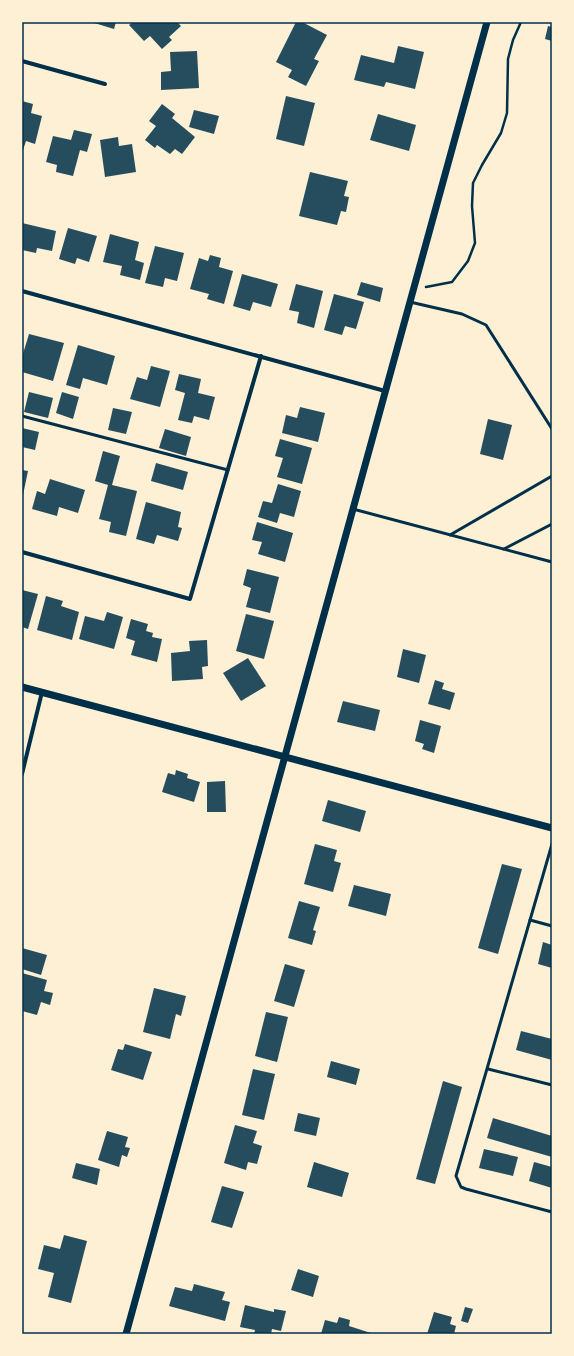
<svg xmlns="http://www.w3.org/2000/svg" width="574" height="1356" font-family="Raleway,sans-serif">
<rect width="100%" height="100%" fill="#fdf0d5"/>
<!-- building -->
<g fill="#264d5e">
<polygon points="91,22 116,22 114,29"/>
<polygon points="133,22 177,22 181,26 169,37 172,40 162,49 150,36 144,41 129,25"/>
<polygon points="296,22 302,22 327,35 314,59 319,61 306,86 288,77 292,70 276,62"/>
<polygon points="548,26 552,27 552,41 545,39"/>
<polygon points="398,46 424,52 415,89 386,82 384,87 354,80 361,55 394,63"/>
<polygon points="197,51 199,88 161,90 161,72 171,71 170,52"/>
<polygon points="286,96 315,103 304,146 276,139"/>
<polygon points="22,101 33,104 31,113 42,116 35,144 26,141 23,150 22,150"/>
<polygon points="162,104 175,114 172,118 195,137 182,154 175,149 170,154 157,145 155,148 145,140 156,126 149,121"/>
<polygon points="194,110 219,116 214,134 189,127"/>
<polygon points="378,114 416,125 409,151 370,140"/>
<polygon points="74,130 92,134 87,152 80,150 73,176 56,172 57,165 46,162 53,136 71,140"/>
<polygon points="118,137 119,146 132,144 136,172 105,177 100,140"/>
<polygon points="310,172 348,181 344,196 349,197 346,212 341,211 337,225 299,216"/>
<polygon points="22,223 56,231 52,251 37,248 36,253 22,250"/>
<polygon points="68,228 97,236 89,262 77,258 75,264 59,259"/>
<polygon points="110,234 139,242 135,260 144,263 140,280 120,275 122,266 103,262"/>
<polygon points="155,246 184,253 177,281 165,278 163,287 145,283"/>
<polygon points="210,255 221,258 219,267 233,271 224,304 207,299 209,294 190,289 199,258 208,261"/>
<polygon points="242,274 278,284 271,307 253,302 250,311 233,306"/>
<polygon points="361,282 383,288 380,302 357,295"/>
<polygon points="296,284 323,291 314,328 297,323 299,312 289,310"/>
<polygon points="334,294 364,302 356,329 345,326 342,335 324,330"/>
<polygon points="29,334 64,343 53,381 22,372 22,357"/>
<polygon points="78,345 115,356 107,385 83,378 80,389 66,385"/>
<polygon points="151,366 170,371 160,407 130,399 137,377 147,380"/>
<polygon points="179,374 201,379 198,393 215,397 209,420 194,416 192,423 178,420 185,393 175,390"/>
<polygon points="29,392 53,398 48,418 24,412"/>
<polygon points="62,392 79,397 73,419 56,413"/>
<polygon points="300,407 325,413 318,442 282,433 286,415 297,418"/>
<polygon points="113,408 132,412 126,434 108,430"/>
<polygon points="488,419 512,425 503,460 480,454"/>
<polygon points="22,428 39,432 35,450 22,447"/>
<polygon points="165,429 191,437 186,456 159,448"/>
<polygon points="280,439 312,448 302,484 277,477 283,458 275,456"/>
<polygon points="103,451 120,456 112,485 137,491 126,536 109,532 111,522 99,519 108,485 95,481"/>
<polygon points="156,463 188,472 183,490 151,481"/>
<polygon points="22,470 28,471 23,495 22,494"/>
<polygon points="50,479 85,490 78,513 59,507 57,516 32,509 37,491 45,494"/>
<polygon points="278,484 301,491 294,517 280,513 277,523 258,517 263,501 272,503"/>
<polygon points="146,502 181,512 178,527 182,528 178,541 157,535 154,544 136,539"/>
<polygon points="257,522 293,533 285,562 258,554 262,542 252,540"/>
<polygon points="247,569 279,577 270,613 246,607 251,588 243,585"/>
<polygon points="22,590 38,594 28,629 22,627"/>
<polygon points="46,596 63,601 61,606 79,612 72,640 37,630"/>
<polygon points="107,612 123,617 114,649 79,639 85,616 104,621"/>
<polygon points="246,614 274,621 264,659 236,651"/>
<polygon points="131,619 148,624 146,631 153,633 152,637 162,639 157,662 131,655 135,641 126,638"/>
<polygon points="207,640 208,666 202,667 203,679 172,681 171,653 190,651 189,641"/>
<polygon points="403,649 426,655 419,683 397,677"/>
<polygon points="248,658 266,686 241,701 223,673"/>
<polygon points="435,680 444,683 442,689 455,693 450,710 428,704"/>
<polygon points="343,701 380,710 375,731 337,722"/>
<polygon points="420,720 441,726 434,753 422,749 424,744 415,741"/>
<polygon points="176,770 188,774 187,778 200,782 194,802 162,792 168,773 175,775"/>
<polygon points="225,781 226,812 207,812 207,782"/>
<polygon points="328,800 366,811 360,832 322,821"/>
<polygon points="315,844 337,850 334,861 341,863 333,892 304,884"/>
<polygon points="502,864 522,869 498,954 478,948"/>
<polygon points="354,885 391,894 386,916 348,906"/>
<polygon points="299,901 320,907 313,930 316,931 312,945 288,938"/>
<polygon points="543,942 552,945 552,968 538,964"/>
<polygon points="22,948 47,955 41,975 22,969"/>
<polygon points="285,964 305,970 294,1007 274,1001"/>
<polygon points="22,973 47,980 44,991 53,993 50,1005 41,1002 37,1015 22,1011"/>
<polygon points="154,988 186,996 181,1016 176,1014 170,1039 143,1032"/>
<polygon points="266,1012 288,1017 277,1062 255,1056"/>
<polygon points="521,1031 552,1039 552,1060 516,1050"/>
<polygon points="125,1044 152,1052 143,1080 111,1070 118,1049 123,1050"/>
<polygon points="331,1061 360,1069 356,1085 327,1077"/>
<polygon points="253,1069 275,1074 264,1120 242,1115"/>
<polygon points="443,1081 462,1087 435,1184 416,1179"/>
<polygon points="298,1113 320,1118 316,1136 294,1131"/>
<polygon points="493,1118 552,1136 552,1157 487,1138"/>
<polygon points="235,1125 257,1131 253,1143 262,1146 257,1164 248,1162 246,1170 224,1163"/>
<polygon points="107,1131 128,1137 125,1147 130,1148 127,1157 122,1155 119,1167 98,1160"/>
<polygon points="484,1149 518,1157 513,1176 479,1168"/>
<polygon points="314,1162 349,1173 342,1197 307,1187"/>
<polygon points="534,1162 552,1167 552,1188 529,1181"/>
<polygon points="76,1163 100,1169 97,1185 72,1178"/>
<polygon points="222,1186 244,1192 232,1228 211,1222"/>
<polygon points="64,1235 87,1241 71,1303 48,1297 54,1273 38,1269 44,1245 60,1249"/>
<polygon points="298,1269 319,1276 313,1297 291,1290"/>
<polygon points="194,1284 225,1292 222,1300 230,1302 225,1321 169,1306 175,1287 192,1291"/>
<polygon points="245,1305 274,1312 274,1309 286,1311 281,1331 272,1329 271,1334 254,1334 255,1330 240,1327"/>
<polygon points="465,1307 473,1309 468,1323 461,1321"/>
<polygon points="434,1312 452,1317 450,1324 456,1326 454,1334 427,1334"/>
<polygon points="339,1317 350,1320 349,1326 374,1334 321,1334 325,1320 337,1323"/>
</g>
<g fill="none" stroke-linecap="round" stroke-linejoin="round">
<!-- path -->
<polyline stroke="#003049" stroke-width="2.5" points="426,287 452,282 468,261 475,243 472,206 473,183 482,165 501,133 507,113 508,59 513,40 521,22"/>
<!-- service -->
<g stroke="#003049" stroke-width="3">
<polyline points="410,302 462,314 486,325 552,429"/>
<polyline points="22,416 228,470"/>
<polyline points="353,509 552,562"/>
<polyline points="450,535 552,476"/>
<polyline points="504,549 552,524"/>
<polyline points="552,844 456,1176 461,1187 466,1189 552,1212"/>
<polyline points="530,920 552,926"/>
<polyline points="488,1069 552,1085"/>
</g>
<!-- minor -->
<g stroke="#003049" stroke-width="4">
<polyline points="22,61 105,84"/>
<polyline points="22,291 385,391"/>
<polyline points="22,552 190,599 261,356"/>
<polyline points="22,774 42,692"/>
</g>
<!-- tertiary -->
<g stroke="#003049" stroke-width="7">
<polyline points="22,687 552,828"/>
<polyline points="126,1334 487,22"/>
</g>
</g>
<!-- border -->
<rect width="574" height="1356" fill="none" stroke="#fdf0d5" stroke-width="46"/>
<rect x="23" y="23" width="528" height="1310" fill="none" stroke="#003049" stroke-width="1.5"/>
</svg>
